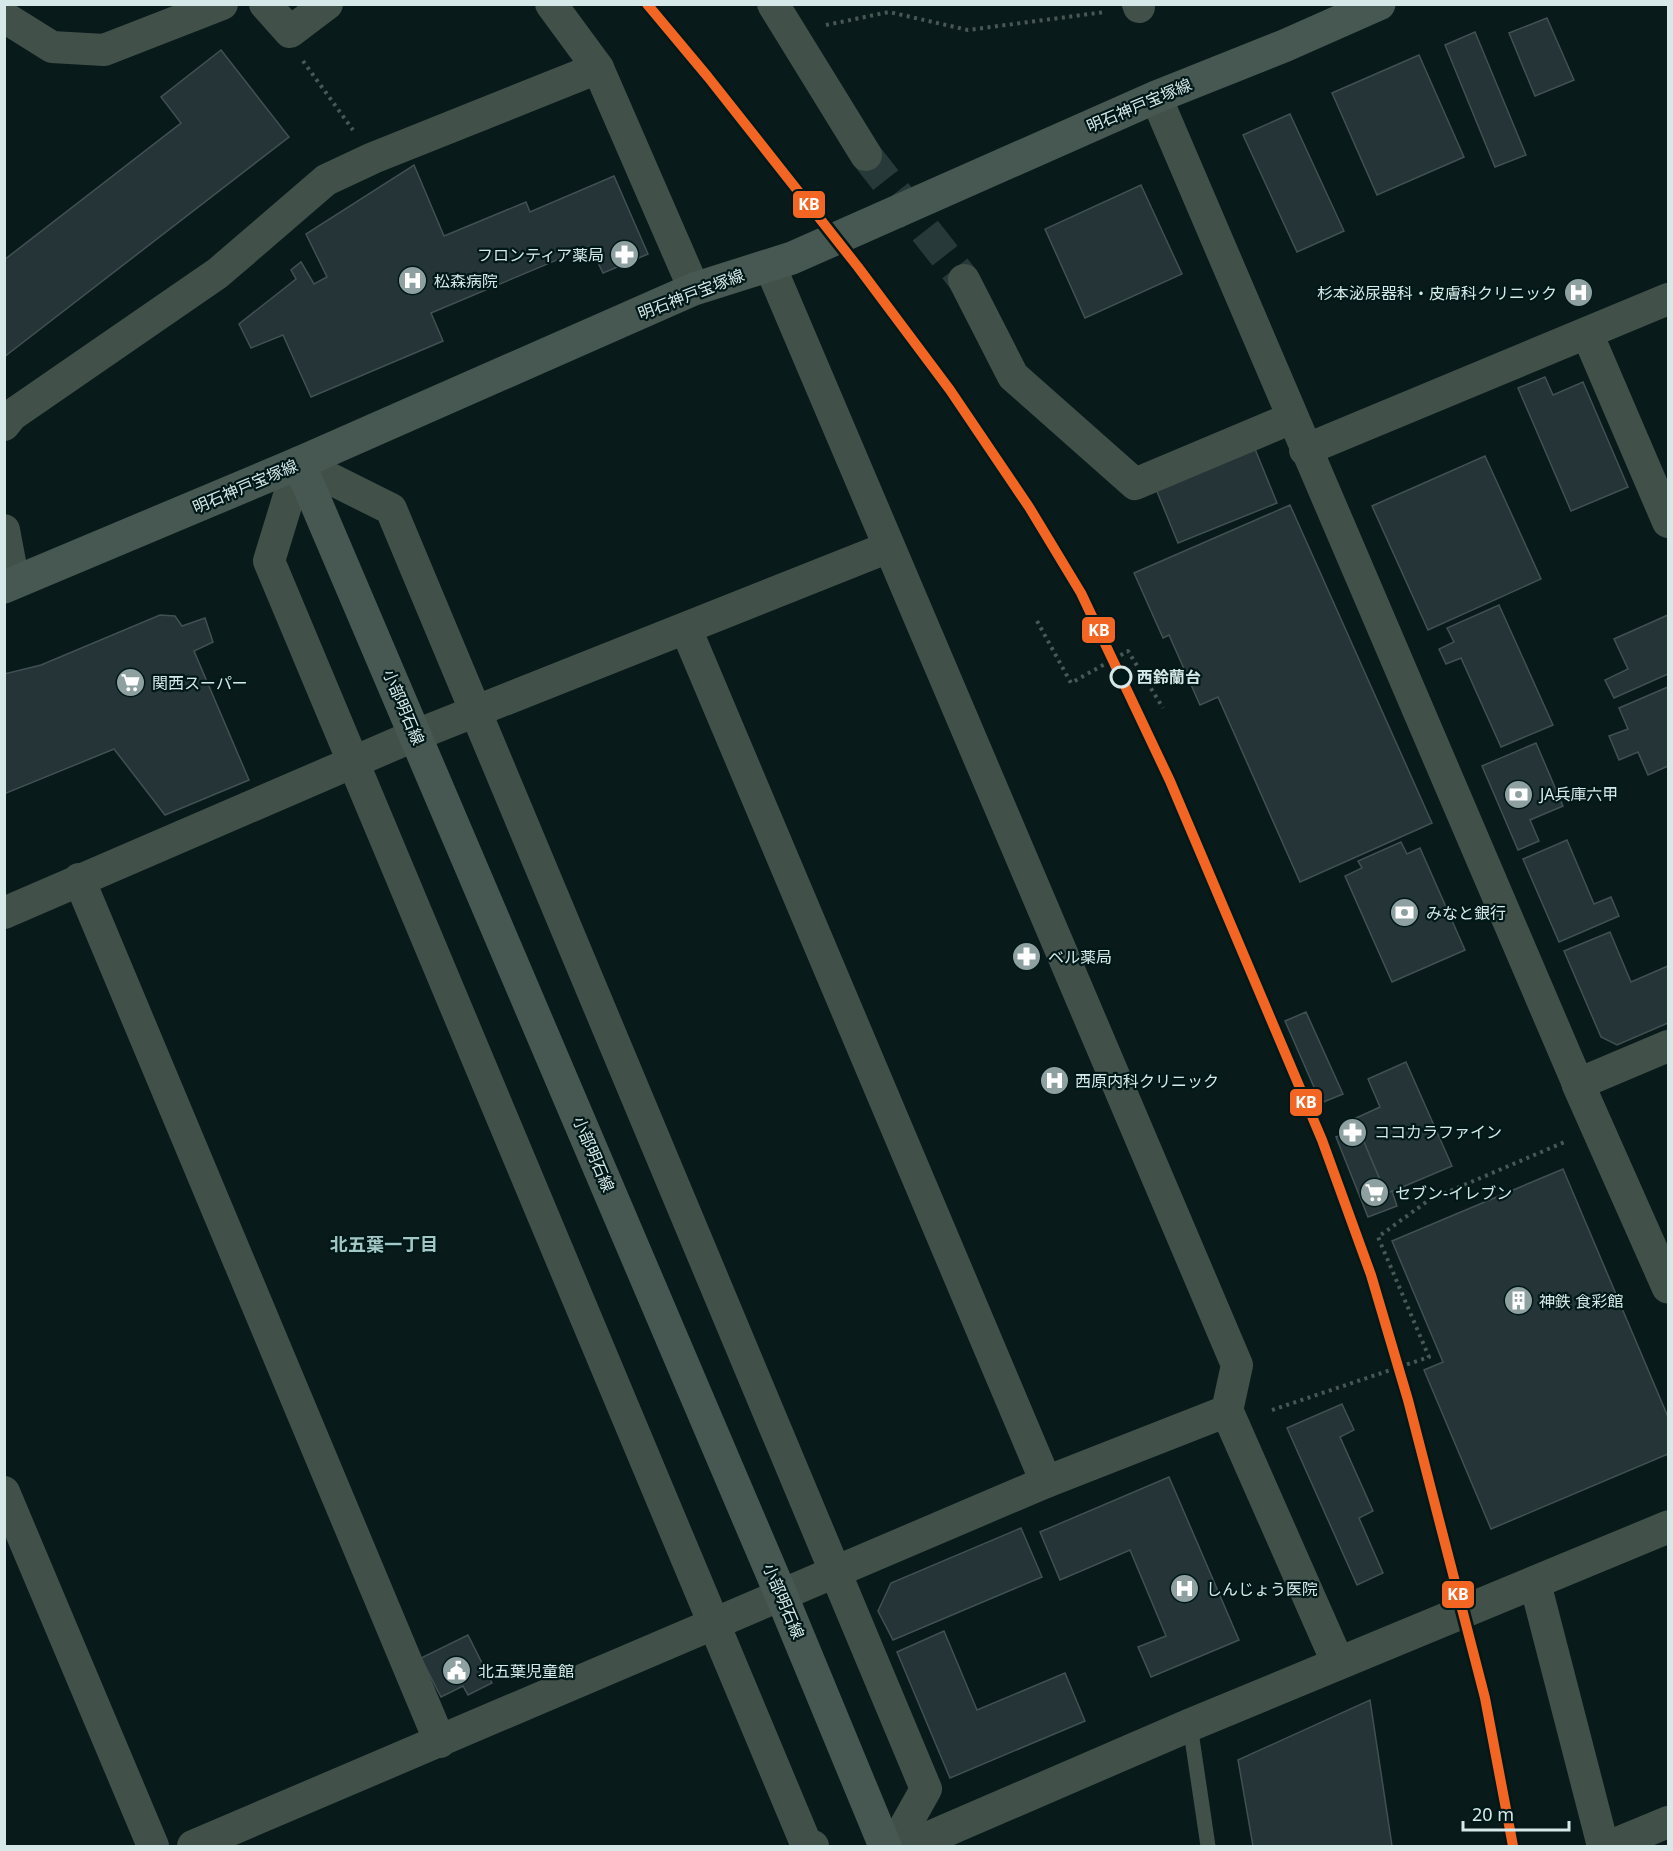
<svg xmlns="http://www.w3.org/2000/svg" width="1673" height="1851" font-family="'Noto Sans','Noto Sans JP',sans-serif">
<rect width="100%" height="100%" fill="#081b1a"/>
<!-- building -->
<g fill="#243437" stroke="#425053" stroke-width="1.5">
<polygon points="1547,18 1574,80 1535,96 1509,33"/>
<polygon points="1475,32 1526,155 1495,167 1445,45"/>
<polygon points="221,50 289,137 4,357 4,260 181,123 161,97"/>
<polygon points="1419,55 1464,157 1377,195 1332,93"/>
<polygon points="1290,114 1344,231 1297,252 1243,135"/>
<polygon points="414,165 444,236 526,202 530,212 614,176 648,254 603,273 590,246 431,313 443,341 311,397 283,335 251,348 239,324 296,279 291,270 301,262 314,284 327,277 306,234"/>
<polygon points="1141,185 1182,274 1085,318 1045,229"/>
<polygon points="1545,377 1553,395 1583,382 1628,487 1571,511 1518,388"/>
<polygon points="1255,449 1277,503 1178,543 1156,489"/>
<polygon points="1485,456 1541,579 1428,630 1372,506"/>
<polygon points="1290,505 1432,823 1300,882 1218,697 1200,705 1169,635 1163,638 1134,573"/>
<polygon points="1499,605 1553,725 1501,747 1461,658 1446,664 1439,649 1454,642 1447,628"/>
<polygon points="160,615 175,616 182,626 205,618 213,642 194,651 249,780 165,815 114,749 4,794 4,674 41,665"/>
<polygon points="1668,615 1668,674 1614,698 1605,680 1628,669 1614,639"/>
<polygon points="1668,687 1668,766 1648,775 1638,752 1619,760 1609,736 1628,729 1619,708"/>
<polygon points="1536,743 1563,806 1530,820 1539,841 1518,850 1482,766"/>
<polygon points="1567,840 1594,904 1611,897 1619,916 1559,942 1523,859"/>
<polygon points="1401,842 1407,854 1420,848 1465,950 1392,982 1345,876 1362,868 1358,861"/>
<polygon points="1610,932 1631,982 1668,966 1668,1023 1617,1045 1601,1037 1564,951"/>
<polygon points="1306,1012 1343,1094 1321,1103 1285,1021"/>
<polygon points="1406,1062 1452,1166 1386,1194 1354,1119 1380,1107 1368,1079"/>
<polygon points="1358,1128 1386,1194 1392,1191 1397,1206 1368,1217 1336,1137"/>
<polygon points="1563,1169 1668,1417 1668,1454 1491,1529 1424,1370 1443,1362 1392,1241"/>
<polygon points="1342,1404 1354,1430 1340,1437 1373,1511 1359,1518 1383,1573 1357,1585 1287,1428"/>
<polygon points="1169,1477 1239,1640 1151,1677 1138,1647 1166,1636 1130,1550 1060,1580 1040,1532"/>
<polygon points="1021,1528 1042,1577 893,1640 878,1611 891,1583"/>
<polygon points="944,1631 977,1710 1065,1673 1085,1721 950,1778 897,1652"/>
<polygon points="468,1635 492,1683 468,1695 463,1686 441,1697 421,1658"/>
<polygon points="1370,1700 1392,1846 1253,1846 1238,1760"/>
</g>
<g fill="none" stroke-linecap="round" stroke-linejoin="round">
<!-- minor-tunnel -->
<polyline stroke="#273a39" stroke-width="32" stroke-dasharray="32 16" stroke-linecap="butt" points="866,155 964,280"/>
<!-- path -->
<g stroke="#4a5754" stroke-width="4" stroke-dasharray="3 4.5" stroke-linecap="butt">
<polyline points="826,25 889,12 968,30 1105,12"/>
<polyline points="303,61 353,130"/>
<polyline points="1037,621 1071,683 1128,651 1163,708"/>
<polyline points="1272,1410 1429,1357 1378,1237 1429,1200 1567,1141"/>
</g>
<!-- service -->
<polyline stroke="#42504a" stroke-width="15" points="1190,1725 1208,1846"/>
<!-- minor -->
<g stroke="#42504a" stroke-width="32">
<polyline points="265,4 290,32 327,4"/>
<polyline points="551,4 598,68 694,289"/>
<polyline points="773,4 866,155"/>
<polyline points="1138,4 1139,7"/>
<polyline points="4,17 52,47 104,50 222,4"/>
<polyline points="1156,97 1578,1084 1668,1046"/>
<polyline points="964,280 1013,376 1135,484 1292,418"/>
<polyline points="1587,333 1668,522"/>
<polyline points="4,425 12,415 218,273 326,180 373,158 598,68"/>
<polyline points="1305,450 1668,299"/>
<polyline points="4,530 14,583"/>
<polyline points="686,629 1046,1482"/>
<polyline points="79,879 440,1742"/>
<polyline points="4,913 416,735 889,547"/>
<polyline points="4,1492 153,1846"/>
<polyline points="1535,1583 1603,1846"/>
<polyline points="193,1846 1046,1482 1227,1411 1237,1365 770,266"/>
<polyline points="813,1846 807,1846 269,561 299,463 391,509 926,1789 894,1846"/>
<polyline points="1610,1846 1668,1822"/>
</g>
<!-- tertiary -->
<g stroke="#42504a" stroke-width="33">
<polyline points="1578,1084 1668,1287"/>
<polyline points="1227,1411 1338,1663"/>
<polyline points="910,1846 1190,1725 1668,1527"/>
</g>
<!-- primary -->
<g stroke="#465851" stroke-width="33">
<polyline points="299,463 782,1597 885,1846"/>
<polyline points="4,587 299,463 694,289 792,258 1156,97 1284,46 1379,4"/>
</g>
<defs>
<polyline id="rail-1" points="647,4 708,77 858,267 950,390 1029,507 1081,593 1170,781 1322,1140 1371,1275 1408,1400 1485,1698 1513,1846"/>
</defs>
<!-- rail-1 casing -->
<use href="#rail-1" stroke="#001818" stroke-width="15"/>
<!-- rail-1 -->
<use href="#rail-1" stroke="#f26522" stroke-width="10"/>
</g>
<!-- icons -->
<defs>
<symbol id="pharmacy-disc" viewBox="-11 -11 22 22"><circle r="9.5" fill="#8ea1a0" stroke="#001818"/><path d="M-2-6h4v4h4v4h-4v4h-4v-4h-4v-4h4Z" fill="#fff"/></symbol>
<symbol id="hospital-disc" viewBox="-11 -11 22 22"><circle r="9.5" fill="#8ea1a0" stroke="#001818"/><path d="M-5-5h3v3.5h4V-5h3V5h-3V1.5h-4V5h-3Z" fill="#fff"/></symbol>
<symbol id="supermarket-disc" viewBox="-11 -11 22 22"><circle r="9.5" fill="#8ea1a0" stroke="#001818"/><path d="M-6-5.5h2.5l.6 2H6L4.5 2H-2.5L-4.4-4H-6ZM-1.5 3.2a1.3 1.3 0 1 0 .1 0ZM3 3.2a1.3 1.3 0 1 0 .1 0Z" fill="#fff"/></symbol>
<symbol id="bank-disc" viewBox="-11 -11 22 22"><circle r="9.5" fill="#8ea1a0" stroke="#001818"/><path d="M-6-4H6V4H-6ZM0-2.3a2.3 2.3 0 1 0 0 4.6a2.3 2.3 0 1 0 0-4.6Z" fill="#fff"/></symbol>
<symbol id="building-disc" viewBox="-11 -11 22 22"><circle r="9.5" fill="#8ea1a0" stroke="#001818"/><path d="M-4-6H4V6H1V3H-1V6H-4ZM-2.5-4.3h1.7v1.8h-1.7ZM.8-4.3h1.7v1.8H.8ZM-2.5-1h1.7V.8h-1.7ZM.8-1h1.7V.8H.8Z" fill="#fff"/></symbol>
<symbol id="civic-disc" viewBox="-11 -11 22 22"><circle r="9.5" fill="#8ea1a0" stroke="#001818"/><path d="M-.6-6.5H3V-4.5H.6V-3L4-1V1h2V6H-6V1h2V-1L-.6-3ZM-1.2 2.5V6h2.4V2.5Z" fill="#fff"/></symbol>
</defs>
<g fill-rule="evenodd">
<use href="#pharmacy-disc" x="608" y="238" width="33" height="33"/>
<use href="#hospital-disc" x="396" y="264" width="33" height="33"/>
<use href="#hospital-disc" x="1562" y="276" width="33" height="33"/>
<use href="#supermarket-disc" x="114" y="666" width="33" height="33"/>
<use href="#bank-disc" x="1502" y="778" width="33" height="33"/>
<use href="#bank-disc" x="1388" y="896" width="33" height="33"/>
<use href="#pharmacy-disc" x="1010" y="940" width="33" height="33"/>
<use href="#hospital-disc" x="1038" y="1064" width="33" height="33"/>
<use href="#pharmacy-disc" x="1336" y="1116" width="33" height="33"/>
<use href="#supermarket-disc" x="1358" y="1176" width="33" height="33"/>
<use href="#building-disc" x="1502" y="1284" width="33" height="33"/>
<use href="#hospital-disc" x="1168" y="1572" width="33" height="33"/>
<use href="#civic-disc" x="440" y="1654" width="33" height="33"/>
</g>
<!-- markers -->
<circle fill="#001818" stroke="#d6e9e8" stroke-width="3" cx="1121" cy="677" r="10"/>
<g text-anchor="middle" dominant-baseline="central" stroke-width="4.5" stroke-linejoin="round" paint-order="stroke">
<!-- street labels -->
<g font-size="16" fill="#d6e9e8" stroke="#001818">
<text transform="translate(1139 105) rotate(-23)">明石神戸宝塚線</text>
<text transform="translate(691 294) rotate(-21)">明石神戸宝塚線</text>
<text transform="translate(245 486) rotate(-23)">明石神戸宝塚線</text>
<text transform="translate(404 707) rotate(67)">小部明石線</text>
<text transform="translate(594 1154) rotate(67)">小部明石線</text>
<text transform="translate(784 1601) rotate(67)">小部明石線</text>
</g>
<!-- poi labels -->
<g font-size="16" fill="#d6e9e8" stroke="#001818" text-anchor="start">
<text x="604" y="255" text-anchor="end">フロンティア薬局</text>
<text x="434" y="281">松森病院</text>
<text x="1557" y="293" text-anchor="end">杉本泌尿器科・皮膚科クリニック</text>
<text x="152" y="683">関西スーパー</text>
<text x="1540" y="794">JA兵庫六甲</text>
<text x="1426" y="913">みなと銀行</text>
<text x="1048" y="957">ベル薬局</text>
<text x="1075" y="1081">西原内科クリニック</text>
<text x="1374" y="1132">ココカラファイン</text>
<text x="1395" y="1193">セブン-イレブン</text>
<text x="1539" y="1301">神鉄 食彩館</text>
<text x="1206" y="1589">しんじょう医院</text>
<text x="478" y="1671">北五葉児童館</text>
</g>
<!-- stop labels -->
<g font-size="16" font-weight="bold" fill="#d6e9e8" stroke="#001818" text-anchor="start">
<text x="1137" y="677">西鈴蘭台</text>
</g>
<!-- neighbourhood labels -->
<g font-size="18" font-weight="bold" fill="#a2c8c6" stroke="#001818">
<text x="384" y="1244">北五葉一丁目</text>
</g>
</g>
<g stroke="#001818" stroke-width="2">
<rect x="792" y="190" width="34" height="29" rx="6" fill="#f26522"/>
<rect x="1081" y="616" width="35" height="28" rx="6" fill="#f26522"/>
<rect x="1289" y="1088" width="34" height="29" rx="6" fill="#f26522"/>
<rect x="1441" y="1580" width="34" height="29" rx="6" fill="#f26522"/>
</g>
<g font-size="16" text-anchor="middle" font-weight="bold" fill="#fff">
<text x="809" y="210">KB</text>
<text x="1099" y="636">KB</text>
<text x="1306" y="1108">KB</text>
<text x="1458" y="1600">KB</text>
</g>
<!-- border -->
<rect width="1673" height="1851" fill="none" stroke="#d6e9e8" stroke-width="12"/>
<!-- scale -->
<path d="M1463 1821v9h106v-9" fill="none" stroke="#d6e9e8" stroke-width="3"/>
<text x="1472" y="1821" font-size="18" fill="#d6e9e8" stroke="#001818" stroke-width="4.5" paint-order="stroke">20 m</text>
</svg>
